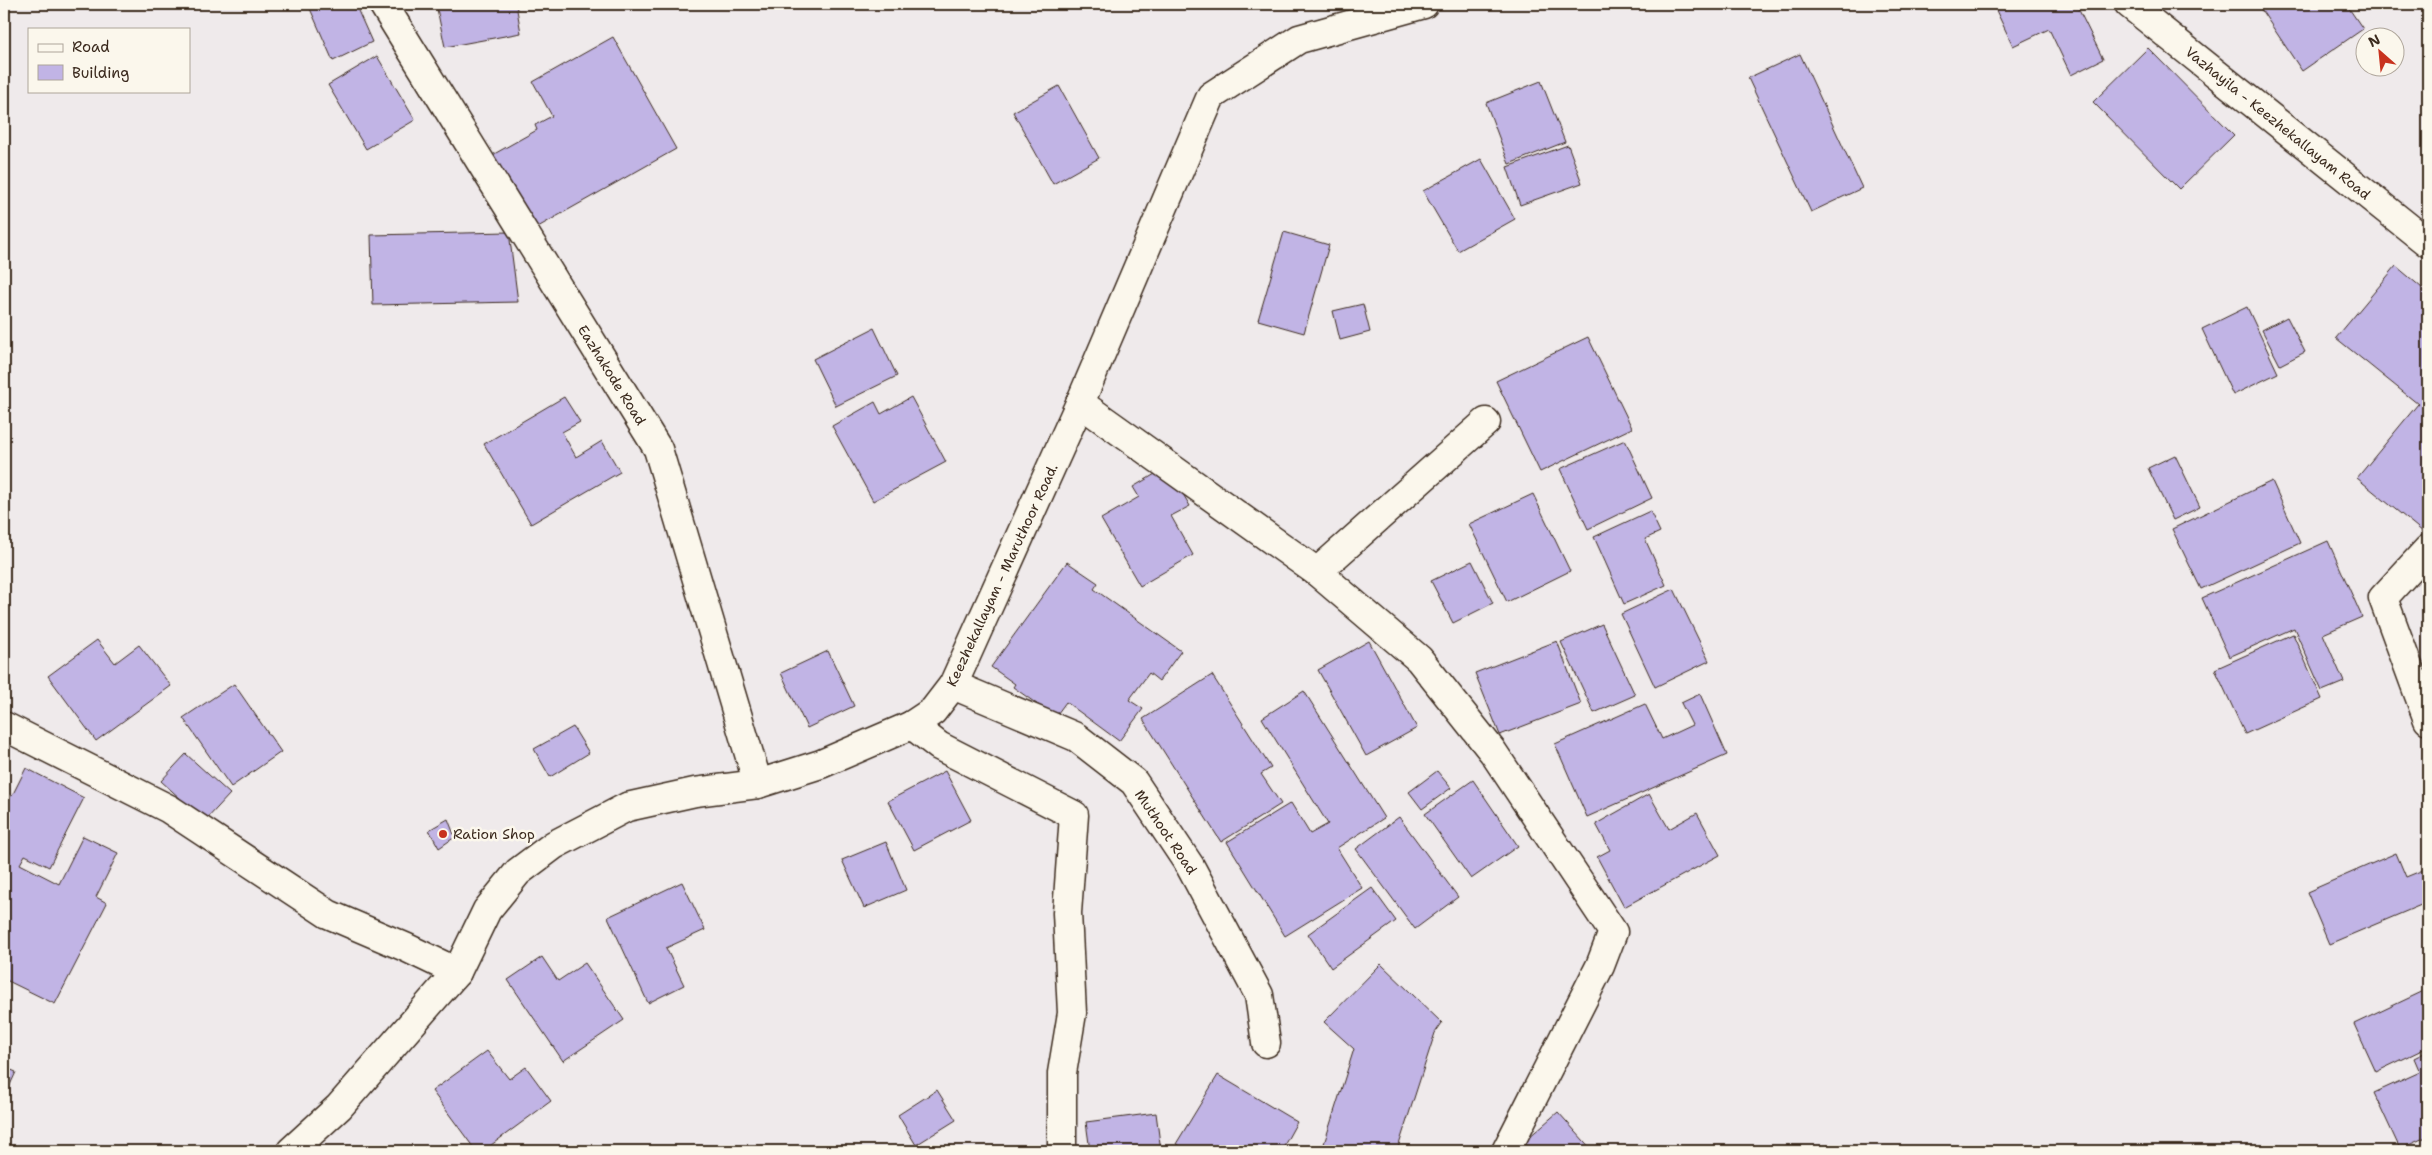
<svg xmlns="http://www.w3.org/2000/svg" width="2432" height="1155" font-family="'Shantell Sans',sans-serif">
<rect width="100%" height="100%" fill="#efeaeb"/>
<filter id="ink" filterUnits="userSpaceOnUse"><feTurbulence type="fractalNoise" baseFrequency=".02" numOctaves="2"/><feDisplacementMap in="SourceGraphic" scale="10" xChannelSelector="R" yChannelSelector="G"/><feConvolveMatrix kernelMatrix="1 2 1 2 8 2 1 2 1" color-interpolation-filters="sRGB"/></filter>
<g filter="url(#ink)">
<!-- building -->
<g fill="#c1b4e5" stroke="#3b2a1e">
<polygon points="308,4 355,4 372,42 333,61"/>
<polygon points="436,4 516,4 521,33 445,47"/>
<polygon points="1993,4 2076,4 2103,59 2071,75 2049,29 2013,46"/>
<polygon points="2265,4 2346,4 2363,29 2302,71 2260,8"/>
<polygon points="613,37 676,149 529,232 487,158 537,130 535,125 552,116 533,82"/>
<polygon points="2148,48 2234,135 2179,189 2093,102"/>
<polygon points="1800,54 1862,188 1811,212 1748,78"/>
<polygon points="377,56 415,120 366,149 328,85"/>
<polygon points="1541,81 1565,142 1509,164 1486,103"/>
<polygon points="1059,86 1099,158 1053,184 1013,112"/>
<polygon points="1568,145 1582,183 1520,205 1507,167"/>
<polygon points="1481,159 1515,219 1458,251 1423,191"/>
<polygon points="509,232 518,302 373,305 371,235"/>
<polygon points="1284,232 1329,245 1304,333 1258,320"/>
<polygon points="2396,266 2428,293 2428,525 2423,532 2357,478 2418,404 2336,338"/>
<polygon points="1363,304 1370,332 1340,340 1333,311"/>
<polygon points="2247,307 2278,373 2233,395 2202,329"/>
<polygon points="2287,317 2305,352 2280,365 2262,330"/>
<polygon points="874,328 897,376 836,406 813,359"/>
<polygon points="1588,337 1632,428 1540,472 1496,381"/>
<polygon points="564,397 580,422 562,432 576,457 602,441 620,472 531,524 484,444"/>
<polygon points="911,397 946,462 873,501 832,426 875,402 881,414"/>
<polygon points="1625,440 1652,498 1588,529 1560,469"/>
<polygon points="2175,455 2200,507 2173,520 2148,468"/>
<polygon points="1167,467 1190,506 1171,516 1193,555 1140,586 1101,519 1139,497 1133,487"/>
<polygon points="2272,481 2300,543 2201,589 2172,529"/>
<polygon points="1533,494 1570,571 1507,602 1469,524"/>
<polygon points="1650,511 1660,532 1645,539 1666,585 1624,604 1594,537"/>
<polygon points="2328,541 2362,617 2323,634 2344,682 2322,691 2294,628 2229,657 2202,598"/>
<polygon points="1472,561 1493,603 1453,623 1431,581"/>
<polygon points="1067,562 1098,583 1094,589 1181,651 1159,681 1149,673 1129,700 1143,709 1119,741 1066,702 1055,717 1013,687 1015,684 991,667"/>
<polygon points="1674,589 1709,661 1655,687 1621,614"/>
<polygon points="1602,624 1635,695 1594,713 1561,642"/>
<polygon points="2293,634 2322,699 2245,734 2215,669"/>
<polygon points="97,640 115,663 139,645 171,686 96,741 48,676"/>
<polygon points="1369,641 1417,728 1366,756 1318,670"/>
<polygon points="1557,641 1581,704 1500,735 1475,673"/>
<polygon points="828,651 854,706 807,728 781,673"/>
<polygon points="1212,675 1271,768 1261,774 1281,804 1221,842 1143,719"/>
<polygon points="234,684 281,752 231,787 183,718"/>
<polygon points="1304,691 1384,818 1337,848 1362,888 1285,936 1227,842 1291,803 1310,834 1328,824 1262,718"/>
<polygon points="1700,694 1727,755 1587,817 1555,744 1645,704 1662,739 1692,725 1681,703"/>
<polygon points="573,727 589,753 550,777 534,749"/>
<polygon points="186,754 230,794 205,821 161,781"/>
<polygon points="26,768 84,798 49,867 25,855 20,864 59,884 83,836 118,853 96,897 107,903 55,1004 4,979 4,792 12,796"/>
<polygon points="945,771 971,820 914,850 888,801"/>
<polygon points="1437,771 1451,788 1422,809 1409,792"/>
<polygon points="1473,780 1518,846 1471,879 1425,814"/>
<polygon points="1649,794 1669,829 1697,813 1720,855 1624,907 1597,857 1610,850 1596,824"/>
<polygon points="1399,817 1458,897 1415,929 1356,849"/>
<polygon points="448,819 455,837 439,848 429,830"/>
<polygon points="886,842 906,890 864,908 842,860"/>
<polygon points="2396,853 2406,877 2428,868 2428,902 2329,944 2307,892"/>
<polygon points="682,882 705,930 666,948 684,985 648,1003 608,917"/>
<polygon points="1372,888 1396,921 1331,968 1308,934"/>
<polygon points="542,957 558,981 585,963 624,1020 563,1061 508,980"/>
<polygon points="1381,964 1442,1023 1435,1033 1397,1151 1344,1151 1323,1147 1354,1049 1324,1022"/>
<polygon points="2428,989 2428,1047 2376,1072 2354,1024"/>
<polygon points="487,1051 509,1079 526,1067 551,1101 483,1151 476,1151 432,1091"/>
<polygon points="2428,1051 2428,1136 2400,1149 2374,1093 2420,1072 2414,1058"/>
<polygon points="4,1067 16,1072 4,1098"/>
<polygon points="1218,1075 1297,1122 1281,1151 1189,1151 1176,1144"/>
<polygon points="937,1090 956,1120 916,1145 898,1115"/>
<polygon points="1558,1112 1593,1151 1513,1151"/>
<polygon points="1156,1113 1161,1151 1090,1151 1086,1122"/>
<polygon points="814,1147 816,1151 803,1151"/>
</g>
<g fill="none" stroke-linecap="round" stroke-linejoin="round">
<defs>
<g id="minor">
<polyline points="383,4 658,449 758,784"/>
<polyline points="1080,403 1317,572 1419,659 1493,752 1613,932 1600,966 1506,1151"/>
<polyline points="2428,549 2383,598 2428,720"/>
<polyline points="1317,572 1486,422"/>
<polyline points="953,685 1076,737 1134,782 1190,866 1259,995 1266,1043"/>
<polyline points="912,725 939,746 1074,815 1067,913 1072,1013 1062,1073 1062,1151"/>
<polyline points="4,726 169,809 328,914 405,947 457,972"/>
</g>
<g id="tertiary">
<polyline points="2129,4 2428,243"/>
<polyline points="291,1151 339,1107 457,972 487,910 518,872 554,845 627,807 695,792 758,784 821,764 912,725 933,711 953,685 1080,403 1211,96 1299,39 1424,4"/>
</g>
</defs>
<!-- minor casing -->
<use href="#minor" stroke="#3b2a1e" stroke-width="31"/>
<!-- tertiary casing -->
<use href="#tertiary" stroke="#3b2a1e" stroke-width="31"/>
<!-- minor -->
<use href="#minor" stroke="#fbf7ec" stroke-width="28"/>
<!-- tertiary -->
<use href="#tertiary" stroke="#fbf7ec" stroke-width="28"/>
</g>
</g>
<!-- markers -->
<circle fill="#c8321e" stroke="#fbf7ec" stroke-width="2" cx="443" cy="834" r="5"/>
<g text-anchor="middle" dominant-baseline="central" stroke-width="5" stroke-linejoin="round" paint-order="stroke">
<!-- street labels -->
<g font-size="14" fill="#3b2a1e" stroke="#fbf7ec">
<text transform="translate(2278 123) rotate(39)">Vazhayila - Keezhekallayam Road</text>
<text transform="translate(612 375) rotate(58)">Eazhakode Road</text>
<text transform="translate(1002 575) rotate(-65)">Keezhekallayam - Maruthoor Road.</text>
<text transform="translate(1166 832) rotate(56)">Muthoot Road</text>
</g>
<!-- poi labels -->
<g font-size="14" fill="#3b2a1e" stroke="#fbf7ec" text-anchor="start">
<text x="453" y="834">Ration Shop</text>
</g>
</g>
<!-- margin -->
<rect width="2432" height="1155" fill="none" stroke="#fbf7ec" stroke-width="20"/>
<rect x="10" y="10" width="2412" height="1135" fill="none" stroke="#3b2a1e" stroke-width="2" filter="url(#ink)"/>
<!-- legend -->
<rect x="28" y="28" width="162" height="65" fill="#fbf7ec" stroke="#aea59a"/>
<rect x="38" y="44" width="25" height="8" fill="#fbf7ec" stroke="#aea59a"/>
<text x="72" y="52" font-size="15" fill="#3b2a1e">Road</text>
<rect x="38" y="65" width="25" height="15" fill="#c1b4e5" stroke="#aea59a"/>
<text x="72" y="78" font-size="15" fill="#3b2a1e">Building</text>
<!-- north arrow -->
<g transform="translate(2380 52) rotate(333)"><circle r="24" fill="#fbf7ec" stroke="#aea59a"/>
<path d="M0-4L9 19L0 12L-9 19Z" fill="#c8321e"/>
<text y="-8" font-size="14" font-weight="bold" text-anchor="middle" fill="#3b2a1e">N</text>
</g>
</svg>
